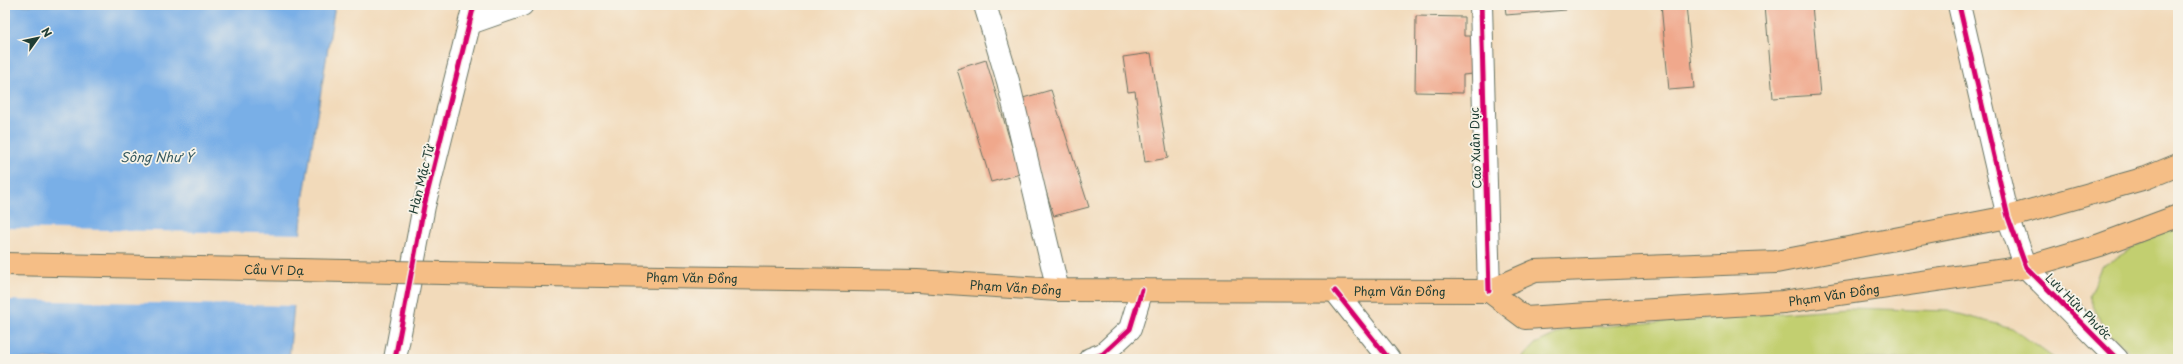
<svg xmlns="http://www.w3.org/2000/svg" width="2183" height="364" font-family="'Playpen Sans',sans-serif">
<rect width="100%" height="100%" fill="#f7f3e8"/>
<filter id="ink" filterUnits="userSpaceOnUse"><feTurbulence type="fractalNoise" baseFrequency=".025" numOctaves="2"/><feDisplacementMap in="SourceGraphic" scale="8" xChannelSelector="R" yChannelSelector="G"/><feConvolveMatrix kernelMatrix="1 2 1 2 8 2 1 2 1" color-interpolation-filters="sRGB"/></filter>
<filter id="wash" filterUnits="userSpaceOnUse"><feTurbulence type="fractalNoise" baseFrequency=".012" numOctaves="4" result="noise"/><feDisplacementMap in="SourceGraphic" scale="16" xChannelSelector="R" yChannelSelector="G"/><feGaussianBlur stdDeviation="0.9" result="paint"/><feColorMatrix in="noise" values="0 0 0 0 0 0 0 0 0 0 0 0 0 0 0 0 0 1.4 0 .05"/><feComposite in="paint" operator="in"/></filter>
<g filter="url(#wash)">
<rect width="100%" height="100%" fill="#f2daba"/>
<!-- green -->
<g fill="#c2cf70" stroke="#708652">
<polygon points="2178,221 2178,359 2138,359 2104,329 2089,297 2101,267"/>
<polygon points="1848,308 1948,311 2012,328 2055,359 1521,359 1535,344 1567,329"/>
</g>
<!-- water -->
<polygon fill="#79afe7" stroke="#4c768e" points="5,5 335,5 304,195 289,359 5,359"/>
<!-- pier -->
<polygon fill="#f2daba" points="5,228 302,234 296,306 5,300"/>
<g id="blocks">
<!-- building -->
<g fill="#f0a88c">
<polygon points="1505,5 1566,5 1566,10 1506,15"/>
<polygon points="1661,5 1686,5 1694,88 1669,90"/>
<polygon points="1765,5 1812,5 1820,95 1773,98"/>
<polygon points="1416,16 1464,17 1464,36 1474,36 1473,74 1463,75 1463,93 1415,92"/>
<polygon points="1151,53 1168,158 1145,162 1135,91 1128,92 1123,57"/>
<polygon points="986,60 1020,174 991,182 957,69"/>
<polygon points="1051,90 1089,207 1054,216 1016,100"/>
</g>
</g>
</g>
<g filter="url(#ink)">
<use href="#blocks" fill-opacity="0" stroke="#697463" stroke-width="1"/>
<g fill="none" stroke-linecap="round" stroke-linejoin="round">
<defs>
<g id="minor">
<polyline points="985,5 1008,81 1058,290"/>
<polyline points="1481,5 1489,291"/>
<polyline points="1959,5 2008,217 2026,267 2117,359"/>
<polyline points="470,23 522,5"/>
<polyline points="1335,291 1389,359"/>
<polyline points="395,359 424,206 474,5"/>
<polyline points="1090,359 1103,354 1130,329 1142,290"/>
</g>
<g id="major">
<path id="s1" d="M542,275L917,281L1058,290L1489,291L1535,271L1776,262L2008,217L2146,178L2178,165"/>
<path id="s2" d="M1489,291L1525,318L1783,302L2026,267L2100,245L2178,216"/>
</g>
</defs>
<!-- minor casing -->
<use href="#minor" stroke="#697463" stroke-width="24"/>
<!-- major casing -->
<use href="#major" stroke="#697463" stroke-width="24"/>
<!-- minor -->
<use href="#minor" stroke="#fff" stroke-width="22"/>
<!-- major -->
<use href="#major" stroke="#f5be86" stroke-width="22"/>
<defs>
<g id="highway-bridge">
<path id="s3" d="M5,264L542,275"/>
</g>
</defs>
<!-- highway-bridge casing -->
<use href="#highway-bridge" stroke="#697463" stroke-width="24" stroke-linecap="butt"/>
<!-- highway-bridge -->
<use href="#highway-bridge" stroke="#f5be86" stroke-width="22"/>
<defs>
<g id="cycleway">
<polyline points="1481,5 1489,291"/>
<polyline points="1959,5 2008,217 2026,267 2117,359"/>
<polyline points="1335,291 1389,359"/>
<polyline points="395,359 424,206 474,5"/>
<polyline points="1090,359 1103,354 1130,329 1142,290"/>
</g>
</defs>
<!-- cycleway casing -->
<use href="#cycleway" stroke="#f7f3e8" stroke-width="8"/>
<!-- cycleway -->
<use href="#cycleway" stroke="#d6006c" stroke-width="5"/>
</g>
</g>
<g text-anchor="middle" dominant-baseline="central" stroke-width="3.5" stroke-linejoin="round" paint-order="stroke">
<!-- street labels -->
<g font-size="12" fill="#1f3d34" stroke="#f7f3e8">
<text transform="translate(1475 148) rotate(-92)">Cao Xuân Dục</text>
<text transform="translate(421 179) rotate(-76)">Hàn Mặc Tử</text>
<text stroke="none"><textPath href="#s3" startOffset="269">Cầu Vĩ Dạ</textPath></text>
<text stroke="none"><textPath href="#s1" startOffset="150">Phạm Văn Đồng</textPath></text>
<text stroke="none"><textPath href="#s1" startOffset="474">Phạm Văn Đồng</textPath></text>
<text stroke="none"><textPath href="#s1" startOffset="858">Phạm Văn Đồng</textPath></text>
<text stroke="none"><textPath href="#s2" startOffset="355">Phạm Văn Đồng</textPath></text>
<text transform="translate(2079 306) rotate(45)">Lưu Hữu Phước</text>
</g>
<!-- water labels -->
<g font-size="13" font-style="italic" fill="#365a61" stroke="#f7f3e8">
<text x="157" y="156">Sông Như Ý</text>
</g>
</g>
<!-- margin -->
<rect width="2183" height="364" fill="none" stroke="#f7f3e8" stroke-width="20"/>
<!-- north arrow -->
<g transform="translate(38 38) rotate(57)" stroke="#f7f3e8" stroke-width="3" paint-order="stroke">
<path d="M0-3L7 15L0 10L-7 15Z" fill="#1f3d34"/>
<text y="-6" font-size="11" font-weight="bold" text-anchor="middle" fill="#1f3d34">N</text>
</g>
</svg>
